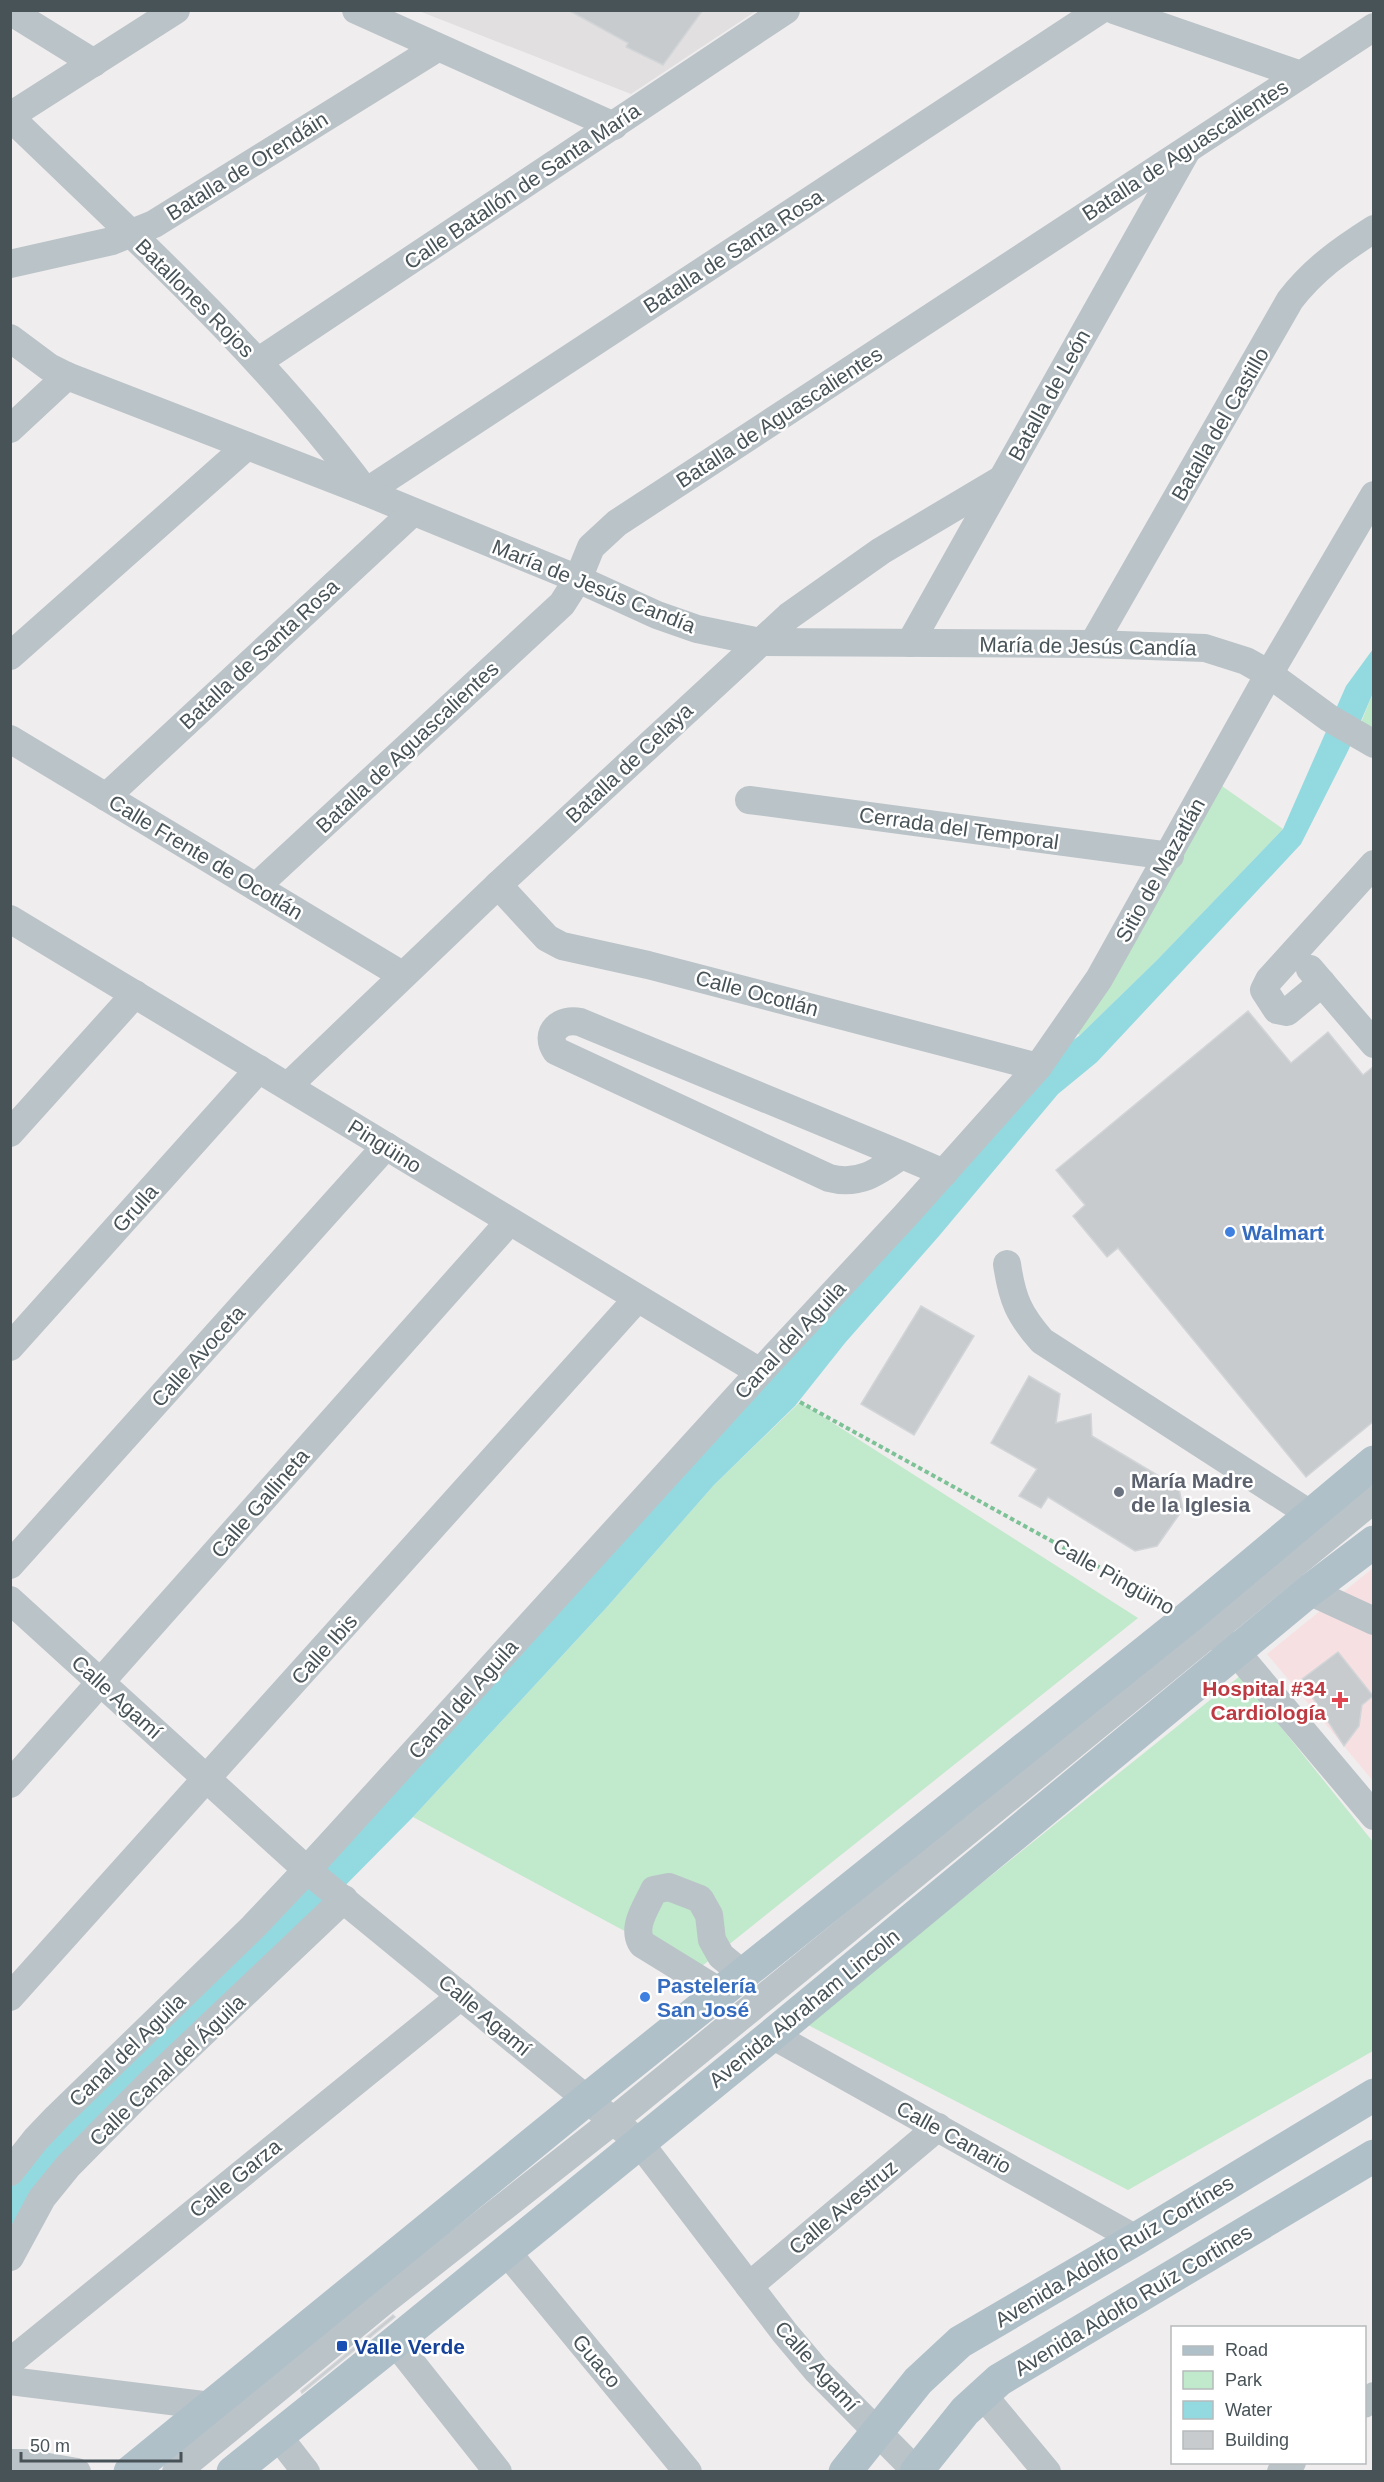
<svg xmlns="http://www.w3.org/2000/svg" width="1384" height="2482" font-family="Helvetica,sans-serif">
<rect width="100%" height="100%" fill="#f0edee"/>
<!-- education -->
<polygon fill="#e1dfdf" points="419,11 756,11 631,94"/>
<!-- medical -->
<polygon fill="#f7e0e1" points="1373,1568 1373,1781 1267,1654"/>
<!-- green -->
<g fill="#c1e9cb">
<polygon points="1373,693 1373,744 1356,735"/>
<polygon points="1212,779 1283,829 1157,960 1080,1035 1065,1029"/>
<polygon points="800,1402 1138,1618 697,1970 413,1817 607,1607 714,1485"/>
<polygon points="1240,1676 1373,1842 1373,2051 1128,2190 806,2024"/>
</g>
<!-- water -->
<polygon fill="#93dae0" points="1373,649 1373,693 1348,751 1301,844 1097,1062 1058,1094 939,1236 845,1343 795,1406 714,1485 607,1607 413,1817 147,2086 11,2257 11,2172 57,2117 1038,1067 1080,1035 1157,960 1283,829 1346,686"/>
<!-- building -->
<g fill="#c8cbce" stroke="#d2d5d8" stroke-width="1.5">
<polygon points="568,10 703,10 663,65 626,47 628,43"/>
<polygon points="1248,1011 1291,1063 1328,1032 1363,1075 1374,1066 1374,1421 1306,1477 1118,1248 1107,1257 1073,1216 1085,1205 1056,1170"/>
<polygon points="921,1306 974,1336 914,1435 861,1404"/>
<polygon points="1029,1376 1060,1394 1056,1423 1091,1414 1092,1436 1179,1488 1183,1509 1157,1546 1135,1551 1048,1497 1041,1508 1019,1496 1037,1469 991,1443"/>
<polygon points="1338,1652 1373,1696 1362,1705 1359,1726 1344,1746 1301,1680"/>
<polygon points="393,2315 395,2317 302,2393 301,2391"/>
</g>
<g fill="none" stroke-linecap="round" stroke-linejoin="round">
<!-- path -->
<polyline stroke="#7dc297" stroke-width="4" stroke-dasharray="4.5 3" stroke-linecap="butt" points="800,1402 1164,1603"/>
<!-- minor -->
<g stroke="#bac3c8" stroke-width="28">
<polyline points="356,10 614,126"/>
<polyline points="1114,10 1301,75"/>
<polyline points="10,11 94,63"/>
<polyline points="10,116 176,10"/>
<path d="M10,117C134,237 263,353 366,492L1100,10"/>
<polyline points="10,264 112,241 154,224 437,48"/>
<polyline points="10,338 49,367 67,376 366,492 578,579 657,615 697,629 760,642 1093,644 1205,648 1246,661 1269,674 1329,718 1374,744"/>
<polyline points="259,361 786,10"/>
<polyline points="10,429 67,376"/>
<polyline points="910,643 1186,152"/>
<path d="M1093,644L1290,300C1314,269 1341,250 1374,229"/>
<polyline points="10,656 247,446"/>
<polyline points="10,739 402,975"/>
<polyline points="106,797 413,512"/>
<polyline points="749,800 1170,856"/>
<polyline points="498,885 547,938 562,946 648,965 1038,1067"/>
<polyline points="256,887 562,604 578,579 591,547 617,523 1374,27"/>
<polyline points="10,919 760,1372"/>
<polyline points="1310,969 1374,1044"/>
<polyline points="1322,983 1287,1012 1277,1010 1264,990 1269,980 1374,864"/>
<polyline points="288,1086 498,885 789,616 881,551 1002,479"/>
<polyline points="10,1133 135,994"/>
<path d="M902,1155C878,1172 859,1186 829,1178L556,1051C543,1032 561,1018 580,1022L902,1155L944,1173"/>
<path d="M1007,1264C1012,1299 1019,1315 1042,1341L1310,1514"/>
<polyline points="10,1347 259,1069"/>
<polyline points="10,1565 386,1146"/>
<polyline points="1309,1591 1374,1621"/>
<polyline points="10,1600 307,1870 639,2142 785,2333 817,2371 916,2471"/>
<polyline points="1218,1637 1236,1652 1374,1816"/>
<polyline points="10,1784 509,1222"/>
<path d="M720,1992L642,1944C631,1927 647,1906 654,1890L669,1887L700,1899L709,1915L712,1940L721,1956L743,1974"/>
<polyline points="10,1997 637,1299"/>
<polyline points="772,2035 1136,2239"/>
<polyline points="10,2172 36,2139 57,2117 253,1927 307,1870 760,1372 905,1216 1038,1067 1099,979 1269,674 1374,495"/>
<polyline points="506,2251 688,2472"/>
<polyline points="10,2257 42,2198 68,2166 147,2086 344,1899"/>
<polyline points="749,2286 938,2127"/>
<polyline points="395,2342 498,2472"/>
<polyline points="10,2362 461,1996"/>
<polyline points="10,2381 211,2406"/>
<polyline points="982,2394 1047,2472"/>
<polyline points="1364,2404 1374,2396"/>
<polyline points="278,2436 306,2472"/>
<polyline points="10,2463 25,2463 77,2472"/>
<polyline points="176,2472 383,2302 613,2121 1374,1499"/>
<polyline points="1281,2472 1292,2462"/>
</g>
<!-- major -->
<g stroke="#b0c0c9" stroke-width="33">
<polyline points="130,2472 586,2100 1189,1617 1374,1462"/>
<polyline points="233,2472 395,2342 772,2035 1309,1591 1374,1542"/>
<polyline points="845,2472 918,2381 960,2342 1136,2239 1374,2095"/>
<polyline points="916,2472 965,2411 999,2380 1374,2156"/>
</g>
</g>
<!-- markers -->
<g fill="#3f7fe0" stroke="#fff" stroke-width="2">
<circle cx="1230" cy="1232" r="6"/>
<circle cx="645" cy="1997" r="6"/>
</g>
<circle fill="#6b7280" stroke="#fff" stroke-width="2" cx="1119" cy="1492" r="6"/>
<path fill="#e0444e" stroke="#fff" stroke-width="2" d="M1337 1691h6v6h6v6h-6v6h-6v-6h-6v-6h6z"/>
<rect fill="#1a4fb4" stroke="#fff" stroke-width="2" x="336" y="2340" width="12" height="12" rx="3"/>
<g text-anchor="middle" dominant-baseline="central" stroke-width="5" stroke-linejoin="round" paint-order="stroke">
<!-- street labels -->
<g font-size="21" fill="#485358" stroke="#fff">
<text transform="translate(1185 150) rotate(-33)">Batalla de Aguascalientes</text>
<text transform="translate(247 166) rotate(-32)">Batalla de Orendáin</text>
<text transform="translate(522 186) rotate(-34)">Calle Batallón de Santa María</text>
<text transform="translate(733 251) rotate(-33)">Batalla de Santa Rosa</text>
<text transform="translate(195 298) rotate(45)">Batallones Rojos</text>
<text transform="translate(1049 395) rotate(-61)">Batalla de León</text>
<text transform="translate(779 417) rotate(-33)">Batalla de Aguascalientes</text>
<text transform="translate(1220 424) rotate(-60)">Batalla del Castillo</text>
<text transform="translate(594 586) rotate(22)">María de Jesús Candía</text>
<text transform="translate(1088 646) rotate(1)">María de Jesús Candía</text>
<text transform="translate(259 654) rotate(-43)">Batalla de Santa Rosa</text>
<text transform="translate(407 747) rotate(-43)">Batalla de Aguascalientes</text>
<text transform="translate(629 763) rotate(-43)">Batalla de Celaya</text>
<text transform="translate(959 828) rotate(8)">Cerrada del Temporal</text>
<text transform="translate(206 857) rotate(31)">Calle Frente de Ocotlán</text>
<text transform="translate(1160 870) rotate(-61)">Sitio de Mazatlán</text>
<text transform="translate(757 993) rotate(15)">Calle Ocotlán</text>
<text transform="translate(385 1146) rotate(32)">Pingüino</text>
<text transform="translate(135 1208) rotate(-48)">Grulla</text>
<text transform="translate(790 1340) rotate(-47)">Canal del Aguila</text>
<text transform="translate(198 1356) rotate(-48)">Calle Avoceta</text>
<text transform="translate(260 1503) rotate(-49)">Calle Gallineta</text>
<text transform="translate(1114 1576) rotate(29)">Calle Pingüino</text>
<text transform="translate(324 1649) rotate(-48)">Calle Ibis</text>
<text transform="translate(117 1697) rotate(42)">Calle Agamí</text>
<text transform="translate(463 1699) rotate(-48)">Canal del Aguila</text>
<text transform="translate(804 2008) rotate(-39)">Avenida Abraham Lincoln</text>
<text transform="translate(485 2015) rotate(40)">Calle Agamí</text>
<text transform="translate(127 2050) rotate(-44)">Canal del Aguila</text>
<text transform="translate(167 2070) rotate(-44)">Calle Canal del Águila</text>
<text transform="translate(954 2137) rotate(29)">Calle Canario</text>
<text transform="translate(235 2178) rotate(-39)">Calle Garza</text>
<text transform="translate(843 2207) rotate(-40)">Calle Avestruz</text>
<text transform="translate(1114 2251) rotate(-31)">Avenida Adolfo Ruíz Cortínes</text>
<text transform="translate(1133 2300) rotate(-31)">Avenida Adolfo Ruíz Cortines</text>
<text transform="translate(597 2361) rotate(50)">Guaco</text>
<text transform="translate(817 2366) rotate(48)">Calle Agamí</text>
</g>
<!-- shop labels -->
<g font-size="21" font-weight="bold" fill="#366cbe" stroke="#fff" text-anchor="start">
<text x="1242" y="1232">Walmart</text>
<text x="657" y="1985">Pastelería<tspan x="657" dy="24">San José</tspan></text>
</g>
<!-- worship labels -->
<g font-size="21" font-weight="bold" fill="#5b616d" stroke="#fff" text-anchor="start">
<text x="1131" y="1480">María Madre<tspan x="1131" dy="24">de la Iglesia</tspan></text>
</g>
<!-- health labels -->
<g font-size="21" font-weight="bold" fill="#be3a42" stroke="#fff" text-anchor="end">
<text x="1326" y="1688">Hospital #34<tspan x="1326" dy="24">Cardiología</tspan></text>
</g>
<!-- transit labels -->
<g font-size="21" font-weight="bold" fill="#164399" stroke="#fff" text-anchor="start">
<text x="354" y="2346">Valle Verde</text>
</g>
</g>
<!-- border -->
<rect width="1384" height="2482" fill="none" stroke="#485358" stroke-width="24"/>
<!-- legend -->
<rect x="1171" y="2326" width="195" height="138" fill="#ffffff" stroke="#b6babc" stroke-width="1.5"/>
<rect x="1183" y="2346" width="30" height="9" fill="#b0c0c9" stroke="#b6babc" stroke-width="1.5"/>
<text x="1225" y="2356" font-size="18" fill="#485358">Road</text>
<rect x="1183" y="2371" width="30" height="18" fill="#c1e9cb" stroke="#b6babc" stroke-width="1.5"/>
<text x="1225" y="2386" font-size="18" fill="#485358">Park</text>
<rect x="1183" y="2401" width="30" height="18" fill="#93dae0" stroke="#b6babc" stroke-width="1.5"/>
<text x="1225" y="2416" font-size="18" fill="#485358">Water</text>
<rect x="1183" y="2431" width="30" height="18" fill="#c8cbce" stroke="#b6babc" stroke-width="1.5"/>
<text x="1225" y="2446" font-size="18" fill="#485358">Building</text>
<!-- scale -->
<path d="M21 2452v9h160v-9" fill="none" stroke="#485358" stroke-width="3"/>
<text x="30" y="2452" font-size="18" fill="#485358" stroke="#ffffff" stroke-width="4.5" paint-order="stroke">50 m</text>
</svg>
